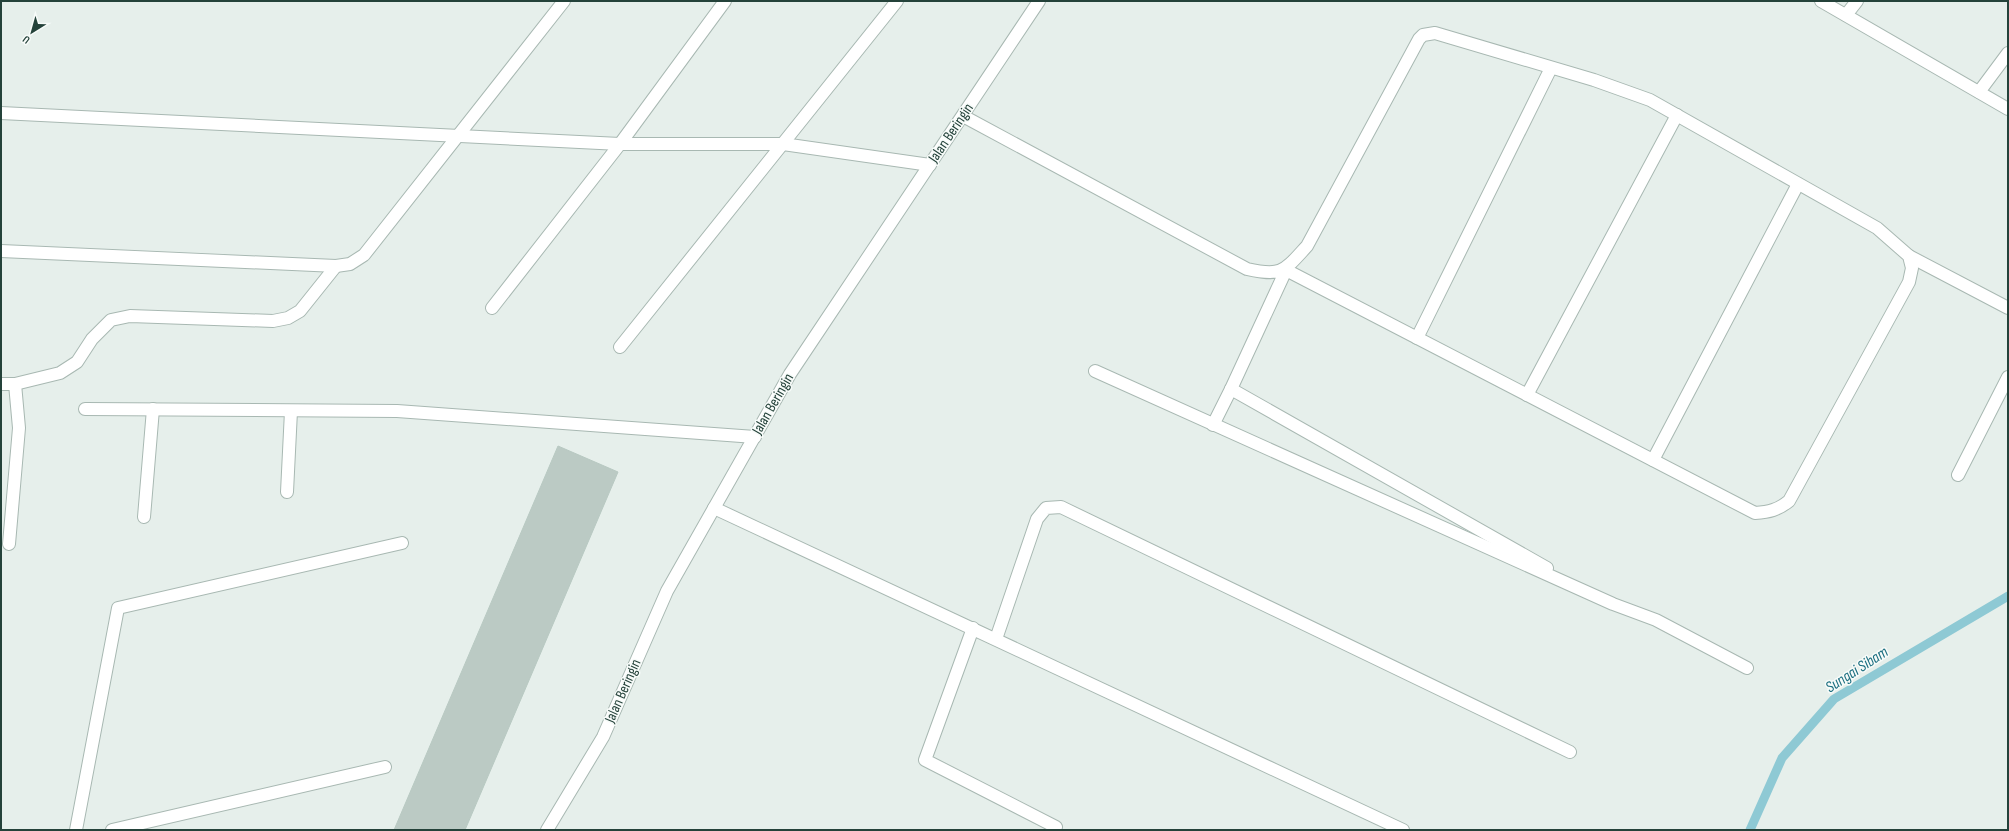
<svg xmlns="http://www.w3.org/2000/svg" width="2009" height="831" font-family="'Sofia Sans Condensed',sans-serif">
<rect width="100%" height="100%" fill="#e6efeb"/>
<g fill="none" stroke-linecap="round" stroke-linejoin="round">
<!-- stream -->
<polyline stroke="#8ec9d4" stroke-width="9" points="1750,830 1782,758 1834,699 2008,596"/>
</g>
<!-- building -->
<polygon fill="#bbcac4" stroke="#b8c9c2" points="558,446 618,472 465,830 394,830"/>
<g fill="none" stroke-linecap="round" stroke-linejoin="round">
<defs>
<g id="minor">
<polyline points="1821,1 2008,109"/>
<polyline points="1846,15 1857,1"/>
<polyline points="1979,92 2008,53"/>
<polyline points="1,113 620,144 783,144 930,165"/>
<path d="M963,116L1247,269C1282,277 1284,271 1307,246L1419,39L1423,35L1435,33L1594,80L1650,100L1877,228L1909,256L1912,268L1909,282L1789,501C1778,510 1769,512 1755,513L1286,270L1231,389L1213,425"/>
<polyline points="1,251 336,266 350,264 364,255 564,1"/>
<polyline points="1909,256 2008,308"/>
<polyline points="492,308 620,144 725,1"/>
<polyline points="1417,338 1551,68"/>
<polyline points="620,347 897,1"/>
<polyline points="1095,371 1613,604 1656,620 1747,668"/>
<polyline points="1,384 15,384 19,428 9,544"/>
<polyline points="15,384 60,373 77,362 92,339 111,320 130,316 273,321 288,318 300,311 336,266"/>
<polyline points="1231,389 1547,568"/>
<polyline points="1527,395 1677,115"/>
<polyline points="85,409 397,411 755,437"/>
<polyline points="1653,460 1798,184"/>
<polyline points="1958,475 2008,377"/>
<polyline points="287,492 291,411"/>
<polyline points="714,508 1403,830"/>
<polyline points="144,517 153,409"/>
<polyline points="973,628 925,760 1056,827"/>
<polyline points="996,639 1037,519 1046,508 1061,507 1570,752"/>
<polyline points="76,830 118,608 402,543"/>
<polyline points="112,830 385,767"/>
<polyline points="547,830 603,737 667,591 790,374 1039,1"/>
</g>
</defs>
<!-- minor casing -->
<use href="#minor" stroke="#a8b8b2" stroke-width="14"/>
<!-- minor -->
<use href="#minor" stroke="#fff" stroke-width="12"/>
</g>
<g text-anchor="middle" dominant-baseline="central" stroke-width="3" stroke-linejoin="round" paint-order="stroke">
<!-- street labels -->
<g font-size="15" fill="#24423a" stroke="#f7fbf9">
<text transform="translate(951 133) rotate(-56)">Jalan Beringin</text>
<text transform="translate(773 404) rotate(-60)">Jalan Beringin</text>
<text transform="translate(623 691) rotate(-66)">Jalan Beringin</text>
</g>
<!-- water labels -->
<g font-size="16" font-style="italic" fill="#1c6f80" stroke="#f7fbf9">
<text transform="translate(1857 670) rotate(-33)">Sungai Sibam</text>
</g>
</g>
<!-- border -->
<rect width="2009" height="831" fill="none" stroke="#24423a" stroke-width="4"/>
<!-- north arrow -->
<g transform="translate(32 32) rotate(217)" stroke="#f7fbf9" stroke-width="3" paint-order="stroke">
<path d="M0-3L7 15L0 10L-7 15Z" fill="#24423a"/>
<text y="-6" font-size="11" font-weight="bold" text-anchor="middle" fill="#24423a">U</text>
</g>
</svg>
